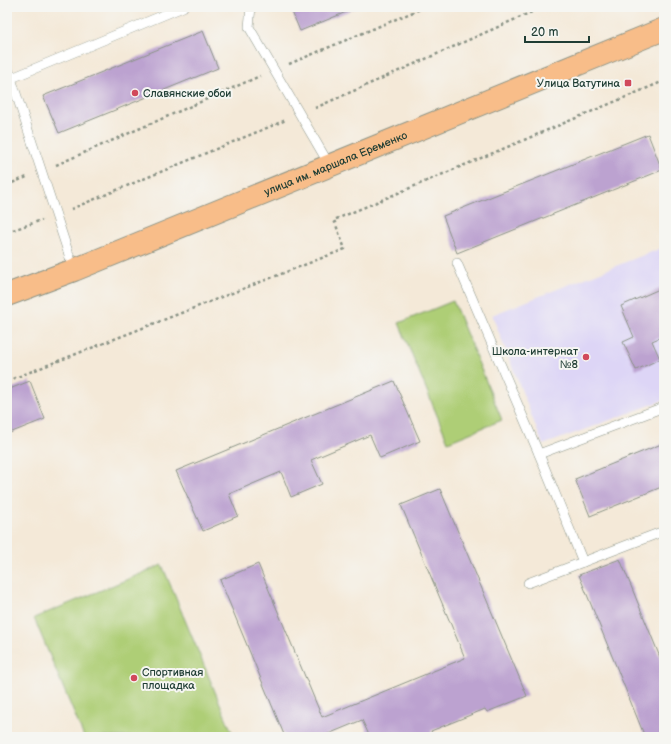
<svg xmlns="http://www.w3.org/2000/svg" width="671" height="744" font-family="'Balsamiq Sans',sans-serif">
<rect width="100%" height="100%" fill="#f6f6f2"/>
<filter id="ink" filterUnits="userSpaceOnUse"><feTurbulence type="fractalNoise" baseFrequency=".025" numOctaves="2"/><feDisplacementMap in="SourceGraphic" scale="8" xChannelSelector="R" yChannelSelector="G"/><feConvolveMatrix kernelMatrix="1 2 1 2 8 2 1 2 1" color-interpolation-filters="sRGB"/></filter>
<filter id="wash" filterUnits="userSpaceOnUse"><feTurbulence type="fractalNoise" baseFrequency=".012" numOctaves="4" result="noise"/><feDisplacementMap in="SourceGraphic" scale="16" xChannelSelector="R" yChannelSelector="G"/><feGaussianBlur stdDeviation="0.9" result="paint"/><feColorMatrix in="noise" values="0 0 0 0 0 0 0 0 0 0 0 0 0 0 0 0 0 1.4 0 .05"/><feComposite in="paint" operator="in"/></filter>
<g filter="url(#wash)">
<rect width="100%" height="100%" fill="#f4e9d8"/>
<!-- built -->
<polygon fill="#ddd5f6" points="664,247 664,400 543,445 492,315"/>
<!-- green -->
<g fill="#aece76" stroke="#668655">
<polygon points="453,301 502,420 448,442 399,323"/>
<polygon points="162,565 234,737 84,737 34,618"/>
</g>
<g id="blocks">
<!-- building -->
<g fill="#bca2d0">
<polygon points="290,7 356,7 356,8 300,31"/>
<polygon points="203,31 218,68 59,133 43,96"/>
<polygon points="648,134 662,170 457,253 443,216"/>
<polygon points="664,287 664,336 652,341 660,359 636,370 623,342 634,337 621,306"/>
<polygon points="30,381 45,419 7,434 7,390"/>
<polygon points="394,381 420,441 380,458 370,435 311,460 322,484 291,497 281,472 229,494 238,516 203,531 176,471"/>
<polygon points="664,443 664,486 590,516 575,479"/>
<polygon points="440,489 527,696 487,712 485,709 431,731 434,737 370,737 362,720 321,737 285,737 220,580 258,564 322,717 465,658 401,505"/>
<polygon points="620,559 664,667 664,737 645,737 579,575"/>
</g>
</g>
</g>
<g filter="url(#ink)">
<use href="#blocks" fill-opacity="0" stroke="#8a9386" stroke-width="1"/>
<g fill="none" stroke-linecap="round" stroke-linejoin="round">
<defs>
<g id="service">
<polyline points="251,7 249,27 330,166"/>
<polyline points="7,66 74,270"/>
<polyline points="7,80 183,7"/>
<polyline points="457,263 539,454"/>
<polyline points="583,562 539,454 664,407"/>
<polyline points="528,583 664,531"/>
</g>
<g id="trunk">
<path id="s1" d="M7,295L74,270L664,29"/>
</g>
</defs>
<!-- service casing -->
<use href="#service" stroke="#8a9386" stroke-width="10"/>
<!-- trunk casing -->
<use href="#trunk" stroke="#8a9386" stroke-width="24"/>
<!-- path -->
<g stroke="#8a9386" stroke-width="2.5" stroke-dasharray="3 3" stroke-linecap="butt">
<polyline points="289,64 425,7"/>
<polyline points="315,108 543,7"/>
<polyline points="56,165 260,76"/>
<polyline points="7,185 27,177"/>
<polyline points="71,209 286,120"/>
<polyline points="7,232 42,220"/>
<polyline points="7,381 345,249 334,220 664,81"/>
</g>
<!-- service -->
<use href="#service" stroke="#fff" stroke-width="9"/>
<!-- trunk -->
<use href="#trunk" stroke="#f8bd89" stroke-width="22"/>
</g>
</g>
<!-- markers -->
<g fill="#d1495b" stroke="#f6f6f2" stroke-width="1.5">
<rect x="624" y="79" width="8" height="8" rx="2"/>
<circle cx="135" cy="93" r="4"/>
<circle cx="586" cy="357" r="4"/>
<circle cx="134" cy="678" r="4"/>
</g>
<g text-anchor="middle" dominant-baseline="central" stroke-width="4" stroke-linejoin="round" paint-order="stroke">
<!-- poi labels -->
<g font-size="11" fill="#1f3d34" stroke="#f6f6f2" text-anchor="end">
<text x="620" y="83">Улица Ватутина</text>
<text x="143" y="93" text-anchor="start">Славянские обои</text>
<text x="578" y="351">Школа-интернат<tspan x="578" dy="13">№8</tspan></text>
<text x="142" y="672" text-anchor="start">Спортивная<tspan x="142" dy="13">площадка</tspan></text>
</g>
<!-- street labels -->
<g font-size="11" fill="#1f3d34" stroke="#f6f6f2">
<text stroke="none"><textPath href="#s1" startOffset="354">улица им. маршала Еременко</textPath></text>
</g>
</g>
<!-- margin -->
<rect width="671" height="744" fill="none" stroke="#f6f6f2" stroke-width="24"/>
<!-- scale -->
<path d="M525 36v6h64v-6" fill="none" stroke="#1f3d34" stroke-width="2"/>
<text x="531" y="36" font-size="12" fill="#1f3d34" stroke="#f6f6f2" stroke-width="3" paint-order="stroke">20 m</text>
</svg>
